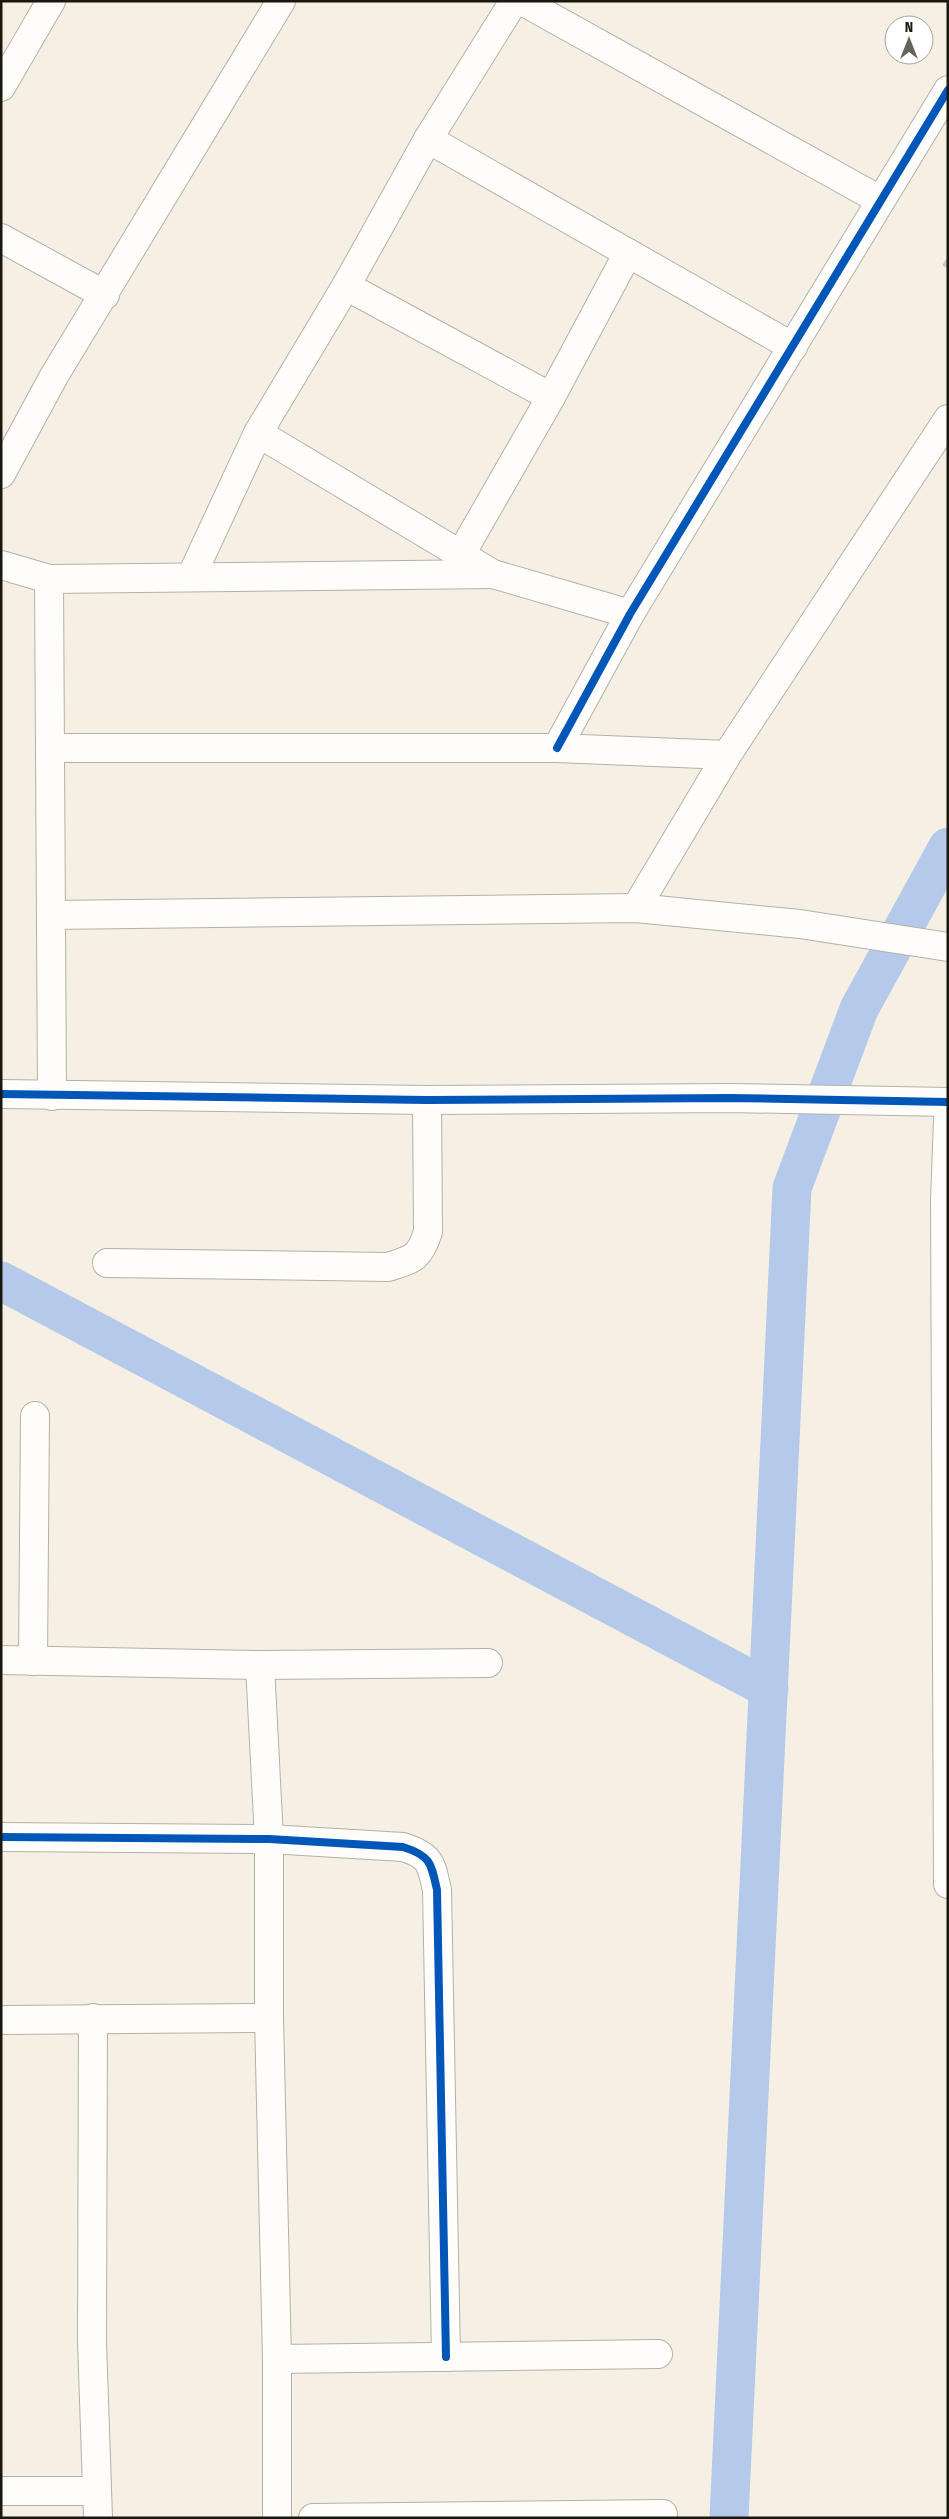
<svg xmlns="http://www.w3.org/2000/svg" width="949" height="2519" font-family="'Fira Sans Condensed',sans-serif">
<rect width="100%" height="100%" fill="#f6f0e4"/>
<g fill="none" stroke-linecap="round" stroke-linejoin="round">
<!-- canal -->
<g stroke="#b5caea" stroke-width="39">
<polyline points="1,1281 769,1689"/>
<polyline points="729,2518 792,1188 859,1009 948,847"/>
</g>
</g>
<!-- building -->
<polygon fill="#d1ccc3" stroke="#bcb7ae" points="948,258 948,268 943,265"/>
<g fill="none" stroke-linecap="round" stroke-linejoin="round">
<defs>
<g id="minor">
<polyline points="522,1 880,200"/>
<polyline points="1,87 51,1"/>
<polyline points="428,139 793,347"/>
<polyline points="1,238 105,295"/>
<polyline points="346,286 551,397"/>
<polyline points="258,433 493,574 630,614"/>
<polyline points="1,474 54,376 281,1"/>
<polyline points="461,554 551,397 628,253"/>
<polyline points="1,565 49,579 493,574"/>
<polyline points="191,577 258,433 346,286 428,139 514,1"/>
<polyline points="49,579 52,1096"/>
<polyline points="50,748 557,748 727,755"/>
<polyline points="557,748 630,614 948,90"/>
<polyline points="636,908 727,755 948,419"/>
<polyline points="51,915 636,908 800,924 948,947"/>
<polyline points="1,1094 427,1100 730,1098 948,1102"/>
<polyline points="948,1119 945,1201 948,1884"/>
<path d="M107,1263L388,1267C413,1259 419,1259 428,1232L427,1100"/>
<polyline points="1,1660 260,1665 488,1663"/>
<polyline points="33,1661 35,1416"/>
<polyline points="260,1665 269,1839 269,2018 277,2359 277,2518"/>
<path d="M1,1837L269,1839L403,1847C431,1856 431,1863 437,1890L446,2357"/>
<polyline points="93,2018 92,2341 98,2518"/>
<polyline points="1,2020 269,2018"/>
<polyline points="277,2359 658,2354"/>
<polyline points="1,2491 96,2491"/>
<polyline points="313,2518 663,2514"/>
</g>
</defs>
<!-- minor casing -->
<use href="#minor" stroke="#b5b0a7" stroke-width="30"/>
<!-- minor -->
<use href="#minor" stroke="#fefdfb" stroke-width="28"/>
<defs>
<g id="cycleway">
<polyline points="557,748 630,614 948,90"/>
<polyline points="1,1094 427,1100 730,1098 948,1102"/>
<path d="M1,1837L269,1839L403,1847C431,1856 431,1863 437,1890L446,2357"/>
</g>
</defs>
<!-- cycleway casing -->
<use href="#cycleway" stroke="#fff" stroke-width="11"/>
<!-- cycleway -->
<use href="#cycleway" stroke="#0057b8" stroke-width="8"/>
</g>
<!-- border -->
<rect width="949" height="2519" fill="none" stroke="#1a170f" stroke-width="5"/>
<!-- north arrow -->
<g transform="translate(909 40)"><circle r="24" fill="#ffffff" stroke="#a3a29f"/>
<path d="M0-4L9 19L0 12L-9 19Z" fill="#67635a"/>
<text y="-8" font-size="14" font-weight="bold" text-anchor="middle" fill="#1a170f">N</text>
</g>
</svg>
